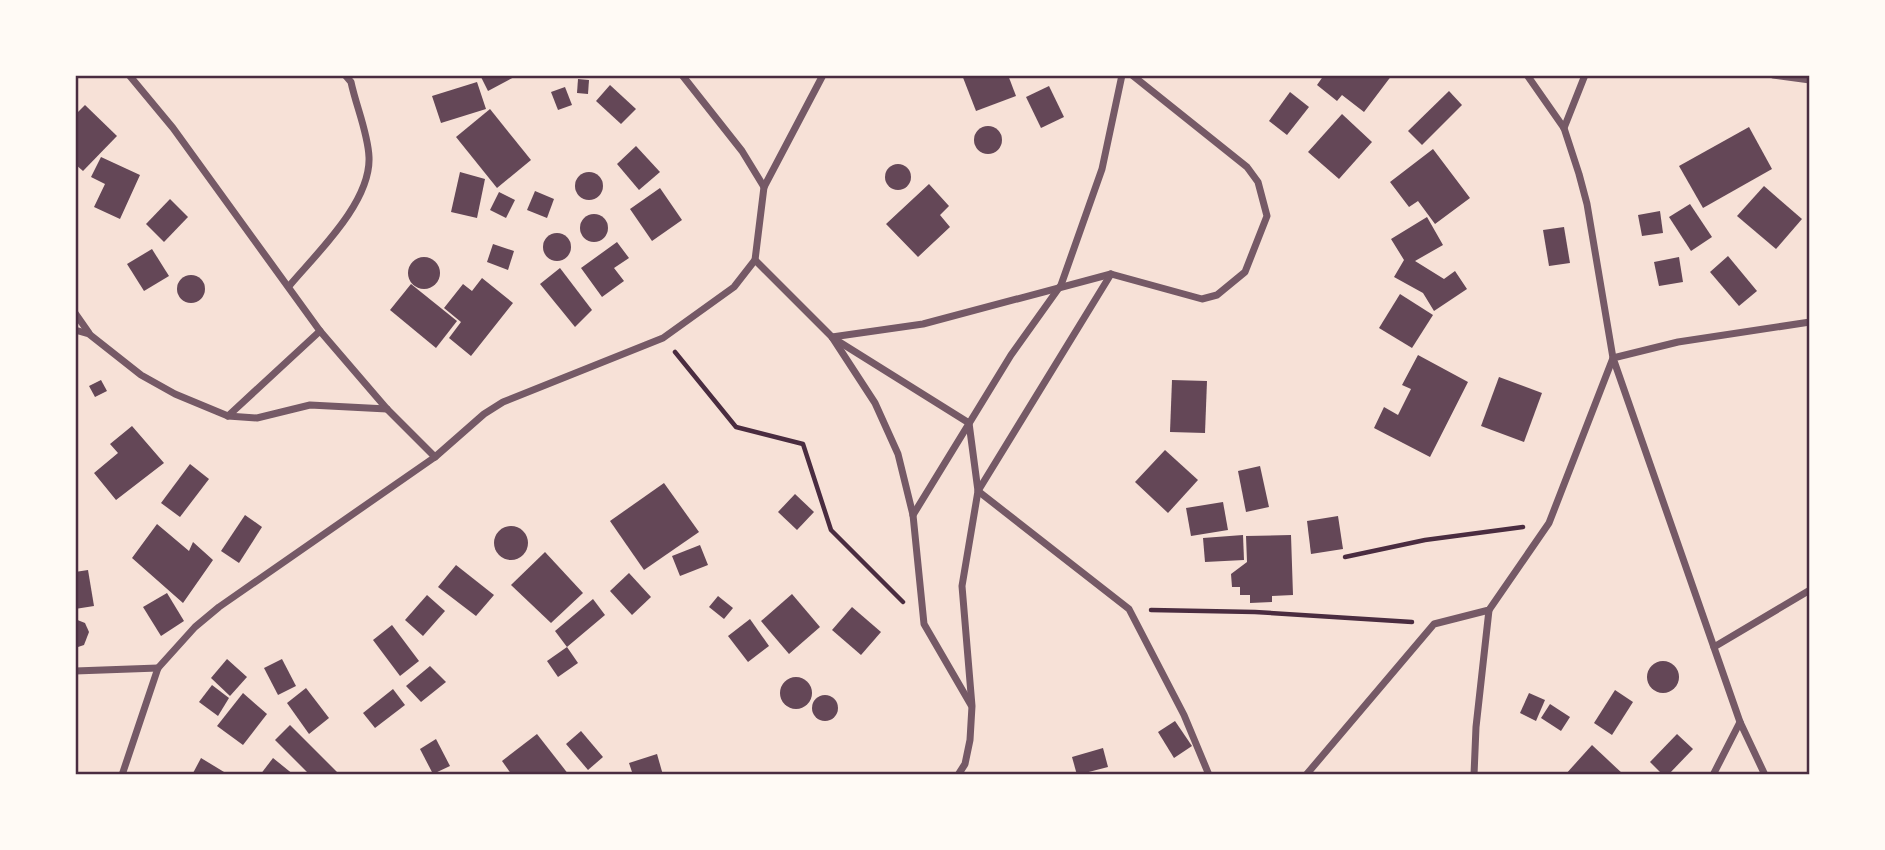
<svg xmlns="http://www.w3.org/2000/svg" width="1885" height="850" font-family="'Source Serif 4',serif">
<rect width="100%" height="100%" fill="#f7e1d7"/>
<!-- building -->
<g fill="#644757">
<polygon points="480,75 518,75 488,91"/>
<polygon points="962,75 1008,75 1016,96 976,111"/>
<polygon points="1324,75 1392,75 1364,112 1342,95 1337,101 1317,85"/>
<polygon points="578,79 589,80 588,94 577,93"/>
<polygon points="477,82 486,109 441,123 432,96"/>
<polygon points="610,85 636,109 621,124 596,101"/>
<polygon points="1049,86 1064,117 1041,128 1026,97"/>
<polygon points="565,87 572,105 558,110 551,92"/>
<polygon points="1449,91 1462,105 1422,145 1408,131"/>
<polygon points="1290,92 1309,107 1287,135 1269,121"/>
<polygon points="85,105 117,136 83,171 75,164 75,115"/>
<polygon points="490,109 531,160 497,188 456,137"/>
<polygon points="1342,114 1372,142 1339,179 1308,152"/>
<circle cx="988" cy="140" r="14"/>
<polygon points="1749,127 1772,169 1703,208 1679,166"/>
<polygon points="636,146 660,172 639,190 617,164"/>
<polygon points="1433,149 1470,198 1435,224 1418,201 1409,207 1390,182"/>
<polygon points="101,157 140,175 120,219 94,207 105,184 91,177"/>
<circle cx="898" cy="177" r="13"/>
<polygon points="460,172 485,179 477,218 451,212"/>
<circle cx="589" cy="186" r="14"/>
<polygon points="929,184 949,206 940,215 950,227 918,257 886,224"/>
<polygon points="1764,186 1802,219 1776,249 1737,216"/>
<polygon points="660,188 682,220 652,241 630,209"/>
<polygon points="535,191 554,199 547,218 527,210"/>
<polygon points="499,192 515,200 506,218 490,210"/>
<polygon points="170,199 188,217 164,242 146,224"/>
<polygon points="1690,204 1712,237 1691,251 1669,217"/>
<polygon points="1660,211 1663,233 1642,236 1638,215"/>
<circle cx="594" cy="228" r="14"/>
<polygon points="1427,217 1443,245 1415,261 1444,279 1455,271 1467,289 1434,311 1423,293 1394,277 1404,260 1391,239"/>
<polygon points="1564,227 1570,263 1549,266 1543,230"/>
<circle cx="557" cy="247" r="14"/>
<polygon points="617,242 629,258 614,268 624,281 602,297 581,268"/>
<polygon points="493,244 514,251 508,270 487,262"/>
<polygon points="152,249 169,276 144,291 127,264"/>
<polygon points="1728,256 1757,291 1739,306 1710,272"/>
<polygon points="1679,257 1683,282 1659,286 1654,262"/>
<circle cx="424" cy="273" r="16"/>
<polygon points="560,268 592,310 575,327 540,284"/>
<circle cx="191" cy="289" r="14"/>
<polygon points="482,278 513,303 471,356 449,338 461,322 444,308 463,284 472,291"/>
<polygon points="411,284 457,321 436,348 390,310"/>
<polygon points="1400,294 1433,315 1412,348 1379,328"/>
<polygon points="1418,355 1468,382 1430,457 1374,428 1384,407 1398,415 1411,389 1402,385"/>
<polygon points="1499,377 1542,393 1524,442 1481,426"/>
<polygon points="101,380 107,391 95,397 89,386"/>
<polygon points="1172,380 1207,381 1205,433 1170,432"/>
<polygon points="132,426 164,463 116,500 94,473 118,453 110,444"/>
<polygon points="1165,450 1198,480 1168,513 1135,482"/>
<polygon points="190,464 209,479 180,517 161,503"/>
<polygon points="1260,466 1269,507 1246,512 1238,471"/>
<polygon points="664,483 699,532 644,570 610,521"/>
<polygon points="795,494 814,512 797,530 778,512"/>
<polygon points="1223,502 1228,530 1191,536 1186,508"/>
<polygon points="245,515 262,527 239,563 221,551"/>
<polygon points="1338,516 1343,549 1311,554 1307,521"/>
<polygon points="157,524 189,551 193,542 213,560 183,603 132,558"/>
<circle cx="511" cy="543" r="17"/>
<polygon points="1243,535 1244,560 1205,562 1203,538"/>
<polygon points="1291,535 1293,595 1272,596 1272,602 1250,603 1250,595 1240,595 1240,587 1232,587 1231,574 1247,562 1246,536"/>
<polygon points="700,545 708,565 680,576 672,556"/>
<polygon points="545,552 583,593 551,623 511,585"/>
<polygon points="456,565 494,595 476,616 438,587"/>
<polygon points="88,570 94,606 75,609 75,572"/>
<polygon points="629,573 651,597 632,615 610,591"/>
<polygon points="167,593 184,621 161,636 143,607"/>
<polygon points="792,594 820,627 789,654 761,621"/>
<polygon points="427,595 445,611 423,636 405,620"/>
<polygon points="718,596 733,608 724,619 709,607"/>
<polygon points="593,599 605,615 567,647 555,631"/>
<polygon points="852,607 881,632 861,655 832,630"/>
<polygon points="75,619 85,623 89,632 84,645 75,648"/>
<polygon points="750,619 769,646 748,662 728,636"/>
<polygon points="392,625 419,661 400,676 373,640"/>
<polygon points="567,647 578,663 558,677 547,661"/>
<polygon points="227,659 247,677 230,696 211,678"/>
<polygon points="282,659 296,686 278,695 264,668"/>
<circle cx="1663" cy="677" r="16"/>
<polygon points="430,666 446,682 421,702 406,686"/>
<circle cx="796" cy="693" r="16"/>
<polygon points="212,685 229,698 218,716 199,702"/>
<polygon points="306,688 329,718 309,734 287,703"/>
<polygon points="393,689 405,705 375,728 363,713"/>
<polygon points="1615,690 1633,702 1612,735 1594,723"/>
<polygon points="243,693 267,714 243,745 217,726"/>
<polygon points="1529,693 1545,700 1536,721 1520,713"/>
<circle cx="825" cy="708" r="13"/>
<polygon points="1550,704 1570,717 1561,731 1541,718"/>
<polygon points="1175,721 1192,746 1174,758 1158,732"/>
<polygon points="290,725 337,772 334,775 310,775 275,740"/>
<polygon points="581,731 603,757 588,770 566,744"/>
<polygon points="537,734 569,775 512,775 502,761"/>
<polygon points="1677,734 1693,749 1668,775 1663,775 1650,762"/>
<polygon points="436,739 450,766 433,774 420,749"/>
<polygon points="1592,745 1624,775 1565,775"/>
<polygon points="1103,748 1108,767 1077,775 1072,757"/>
<polygon points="657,754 663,775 633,775 629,763"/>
<polygon points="201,758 229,775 192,775"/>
<polygon points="273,758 294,775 260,775"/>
</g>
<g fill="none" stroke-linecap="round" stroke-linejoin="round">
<!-- path -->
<g stroke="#4a2c40" stroke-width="4.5">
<polyline points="675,352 736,427 803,444 831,530 903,602"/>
<polyline points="1345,557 1425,540 1523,527"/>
<polyline points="1151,610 1255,612 1412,622"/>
</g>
<!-- minor -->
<g stroke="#755966" stroke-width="7">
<polyline points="129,75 173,128 320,331 387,409 435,457"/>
<polyline points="682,75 742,151 764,187"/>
<polyline points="1773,75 1810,80"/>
<polyline points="1564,128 1585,75"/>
<polyline points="755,260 832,337 875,403 898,454 913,515 924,624 971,705"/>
<path d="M290,285C317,253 371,202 369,157C368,133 356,106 351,82L345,75"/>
<polyline points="75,313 89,333"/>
<polyline points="75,330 89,334 141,375 175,394 228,416 257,418 310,405 387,409"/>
<polyline points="832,337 923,324 1111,274 1202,299 1217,295 1245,272 1267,216 1258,182 1247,167 1132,75"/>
<polyline points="833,338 969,423 978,491 1129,609 1184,715 1209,775"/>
<polyline points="228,416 320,331"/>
<polyline points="913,515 1011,355 1061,285 1102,169 1122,75"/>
<polyline points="1714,647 1810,590"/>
<polyline points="75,671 158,668"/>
<polyline points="122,775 158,668 195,627 219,607 435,457 484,414 503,402 663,338 734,287 755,260 764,187 823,75"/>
<polyline points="958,775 965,764 970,740 972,706 962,586 978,491 1111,274"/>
<polyline points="1306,775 1434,624 1489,610 1549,523 1613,358 1587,204 1579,174 1564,128 1527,75"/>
<polyline points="1474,775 1476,727 1489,610"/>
<polyline points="1713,775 1740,722"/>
<polyline points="1765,775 1740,722 1613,358 1678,342 1810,322"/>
</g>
</g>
<!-- border -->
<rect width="1885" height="850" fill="none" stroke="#fffaf5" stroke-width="154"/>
<rect x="77" y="77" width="1731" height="696" fill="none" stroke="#4a2c40" stroke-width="2.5"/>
</svg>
